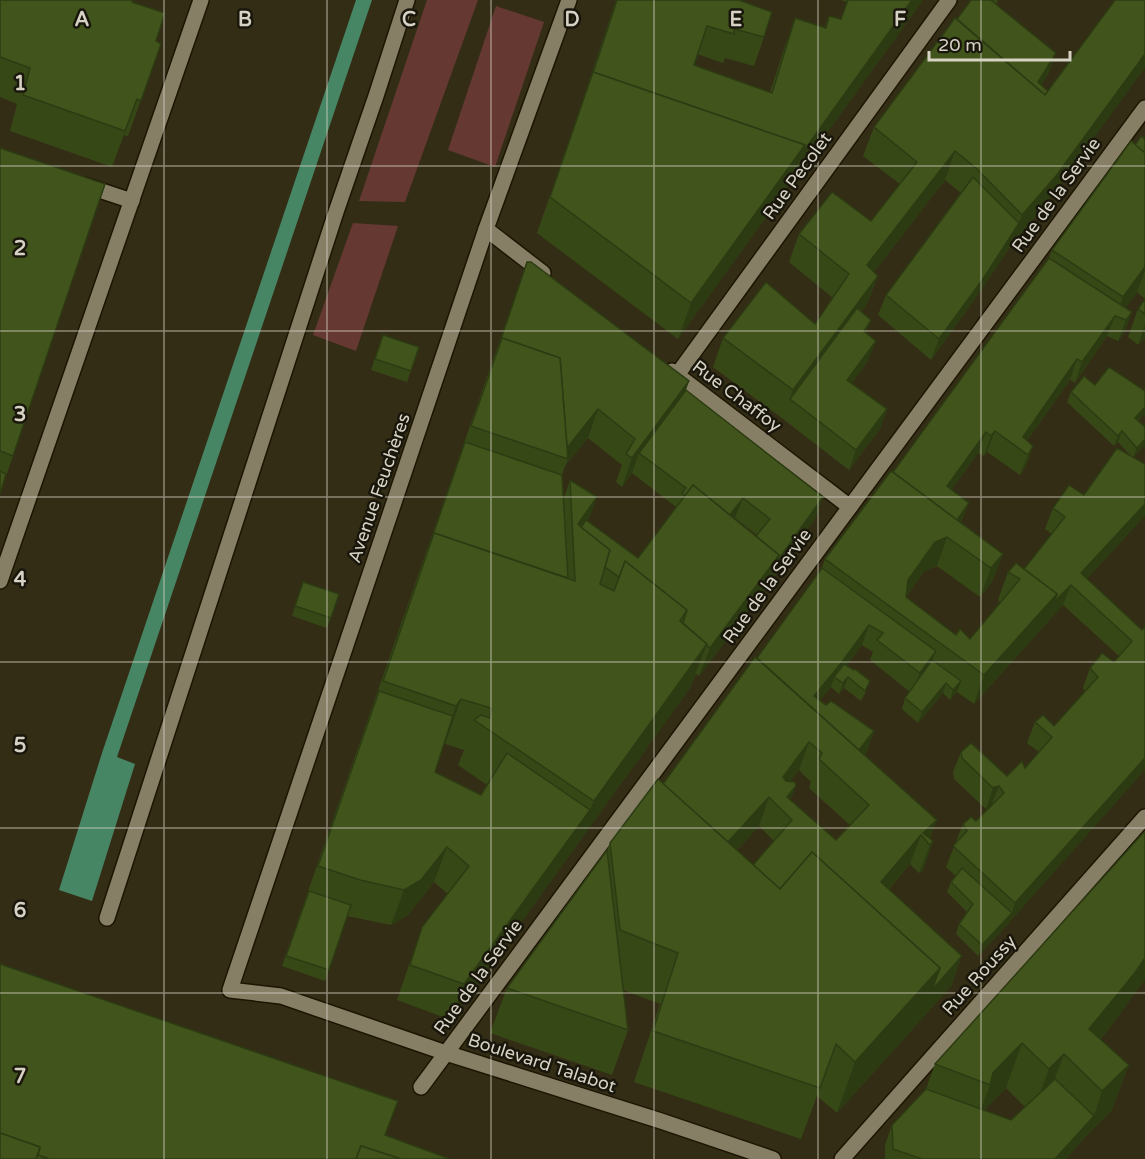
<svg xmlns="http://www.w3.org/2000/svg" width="1145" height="1159" font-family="'Varela Round',sans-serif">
<rect width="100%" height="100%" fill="#342d16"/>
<!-- green -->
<g fill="#653932">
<polygon points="427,0 478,0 405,202 359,201"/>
<polygon points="496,6 544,22 495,167 448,150"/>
<polygon points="353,223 398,226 356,351 313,335"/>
</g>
<!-- water -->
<polygon fill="#478664" points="356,0 372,0 117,757 135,764 92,901 59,890 102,753"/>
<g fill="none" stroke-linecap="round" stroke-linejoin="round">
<defs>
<polyline id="pedestrian" points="107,918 336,212 376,96 407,0"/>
<g id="minor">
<polyline points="569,0 486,229 230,990 281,996 446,1053 661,1121 773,1159"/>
<polyline points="84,185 132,201"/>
<polyline points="486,229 543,273"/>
<polyline points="672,371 850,507"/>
<polyline points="677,375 949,0"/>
<polyline points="0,581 201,0"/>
<polyline points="421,1087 1145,108"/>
<polyline points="842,1159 1145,817"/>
</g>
</defs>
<!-- pedestrian casing -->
<use href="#pedestrian" stroke="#1c1501" stroke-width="18"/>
<!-- minor casing -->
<use href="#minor" stroke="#1c1501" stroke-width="18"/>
<!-- pedestrian -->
<use href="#pedestrian" stroke="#867f65" stroke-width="15"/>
<!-- minor -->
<use href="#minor" stroke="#867f65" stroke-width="15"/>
</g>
<!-- wall -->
<g fill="#374817" fill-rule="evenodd">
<polygon points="0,0 132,2 156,41 161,44 128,136 124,135 112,167 10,131 17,104 0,97"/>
<polygon points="616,0 739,0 764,37 754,66 725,58 723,63 697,54 694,65 770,92 785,46 795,18 825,27 829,16 841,19 847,2 841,0 923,0 678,339 537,233 580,108"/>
<polygon points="971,0 998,0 996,4 1049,73 1041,85 1045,205 1012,244 975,299 931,360 878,315 886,295 961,193 945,180 874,272 878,276 867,304 861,312 866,333 868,361 852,383 887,409 880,429 849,470 783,419 713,367 723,338 815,324 833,298 789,262 799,234 871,221 900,184 863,156 874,127"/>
<path d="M1145,139V299L1137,292L1125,308L1132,312L1124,333L1118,341L1107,336L1075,383L1070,380L1027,441L1033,446L1026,466L1020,475L987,452L984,456L978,453L952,489L961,523L1003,554L992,582L980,597L937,566L924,571L907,596L906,597L956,635L970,639L1000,602L998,600L1008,572L1024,569L1052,534L1045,529L1053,508L1084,495L1131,456L1118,442L1114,446L1067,402L1071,392L1095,385L1145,413L1138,421L1145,427L1087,579L1142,630L1008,924L978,956L956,934L959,924L967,912L947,892L951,882L956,876L946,867L963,824L976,821L991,806L986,809L954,779L953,772L961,752L1007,776L1025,768L1039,752L1027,743L1035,722L1054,726L1085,691L1083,688L1090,668L1114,662L1119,656L1063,605L974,704L957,692L950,700L943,693L918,723L902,709L905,698L910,692L870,660L873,652L862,645L847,665L866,691L861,701L844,688L839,694L831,687L820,700L826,705L874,731L867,751L864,755L937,820L930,838L933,841L923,870L919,873L910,864L889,889L952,985L837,1113L817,1096L801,1139L634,1082L660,1004L623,990L628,1030L612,1075L490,1033L507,988L607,850L610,843L663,784L757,658L822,568L825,559L893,472L1049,258L1052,250L1135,145ZM799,770L811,782L809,788L850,825L836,840L790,800V781ZM759,826L774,841L753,865L737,850Z"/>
<polygon points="0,148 13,456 0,494"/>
<path d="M527,262L689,381L686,390L816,517L769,584L699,676L696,674L690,688L451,1020L397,1000L422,927L448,894L434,882L408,915L391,925L347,916L325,981L282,966ZM588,438L622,465L616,482L622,487L632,473L676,507L638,558L588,521L570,480L564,498L562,475L565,466ZM735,518L757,535L756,536L735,519ZM445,744L464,750L458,765L487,785L481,795L435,772L443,747Z"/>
<polygon points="1145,299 1145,338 1138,345 1128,337 1138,309"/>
<polygon points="383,335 419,347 407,382 371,370"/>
<polygon points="303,582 339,594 327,628 292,616"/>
<path d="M1117,1018L1101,1039L1112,1110L1086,1136L1066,1159H885V1145L892,1125L926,1089L935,1064ZM1006,1088L1025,1107L1011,1120L984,1110Z"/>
</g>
<!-- shaded-wall -->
<g fill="#2d3b13">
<polygon points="912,0 923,0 793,180 803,152"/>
<polygon points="1056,53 1049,73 1034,97 1038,82"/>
<polygon points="1145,54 1145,68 1045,205 1012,244 975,299 931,360 939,339 1019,223 1022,215"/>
<polygon points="137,99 124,135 112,167 125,131"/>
<polygon points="805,145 793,180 678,339 691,303"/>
<polygon points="955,151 945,180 857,294 867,265"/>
<polygon points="1145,267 1145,271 1137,292 1119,317 1116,316 1123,297"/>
<polygon points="878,276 867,304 795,402 790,399 793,390"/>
<polygon points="1132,312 1124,333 1118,341 1126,320"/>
<polygon points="1115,316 1107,336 1075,383 1082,362"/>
<polygon points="871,320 863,341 864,331"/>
<polygon points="1145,325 1145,338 1138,345"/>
<polygon points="876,341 868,361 840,400 847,380"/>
<polygon points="1077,359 1070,380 1021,450 1023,437"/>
<polygon points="689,381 678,410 639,453 632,473 622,487 632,458"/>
<polygon points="1145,407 1145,413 1131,428 1135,418"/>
<polygon points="598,409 588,438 565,466 568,459 557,455"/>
<polygon points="887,409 880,429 849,470 856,450"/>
<polygon points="995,431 987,452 984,456 991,436"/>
<polygon points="1122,431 1118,442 1114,446 1118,436"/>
<polygon points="986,432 978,453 940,506 947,486"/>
<polygon points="1145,439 1145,445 1133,458 1137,448"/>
<polygon points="1033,446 1026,466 1020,475 1028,455"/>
<polygon points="597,497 581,542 578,524"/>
<polygon points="823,497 816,517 769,584 699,676 710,648"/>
<polygon points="743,498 735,518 717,542 725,522"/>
<polygon points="969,503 961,523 950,540 957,520"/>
<polygon points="1145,504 1145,516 1077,590 1081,573"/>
<polygon points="947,537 937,566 924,571 898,609 908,580 935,542"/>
<polygon points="1003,554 992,582 980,597 991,568"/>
<polygon points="1071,585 1063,605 974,704 984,675 1057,594"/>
<polygon points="869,625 862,645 837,679 834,677 831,687 807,716 814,696"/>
<polygon points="707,644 690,688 451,1020 464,984 590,810 594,801"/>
<polygon points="936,651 928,671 912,693 920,673"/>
<polygon points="848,677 844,688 839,694 843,683"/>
<polygon points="961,681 957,692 950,700 953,690"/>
<polygon points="946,683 943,693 918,723 922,712"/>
<polygon points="461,699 445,744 440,751 456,706"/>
<polygon points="874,731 867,751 847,778 854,757"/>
<polygon points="809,742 799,770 774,803 783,777"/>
<polygon points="1145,758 1145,770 1008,924 1015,903"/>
<polygon points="796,786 785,814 787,797"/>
<polygon points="999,786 991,806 986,809 993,788"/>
<polygon points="769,797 759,826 703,888 713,859"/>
<polygon points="937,820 928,843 923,833"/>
<polygon points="921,835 910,864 870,910 881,882"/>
<polygon points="933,841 923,870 919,873 930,845"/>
<polygon points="447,847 434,882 408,915 391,925 404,890"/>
<polygon points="1012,913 1008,924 978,956 982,945"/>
<polygon points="962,956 952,985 922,1019 932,991"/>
<polygon points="1145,958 1145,980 1117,1018 1078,1068 1089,1029"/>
<polygon points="940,968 922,1019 837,1113 855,1062"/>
<polygon points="1022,1043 1006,1088 979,1115 990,1085 993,1073"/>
<polygon points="1064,1054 1047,1099 1032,1114 1049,1069"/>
<polygon points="1129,1065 1112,1110 1086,1136 1066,1159 1055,1159 1094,1116 1102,1091"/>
</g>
<!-- building -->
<g fill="#40541b" stroke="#2d3b13" stroke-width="1.5" fill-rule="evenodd">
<polygon points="0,0 133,0 132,2 165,13 156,41 161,44 141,101 137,99 125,131 23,95 30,68 0,57"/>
<polygon points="617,0 739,0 772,12 764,37 734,29 734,34 707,26 694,65 772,93 795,18 826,28 829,16 841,19 848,0 912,0 803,152 805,145 593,72 591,79"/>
<polygon points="971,0 993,0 992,1 1056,53 1038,82 1048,91 1045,95 957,19"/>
<polygon points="1115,0 1145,0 1145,54 1056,176 1022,215 976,168 955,151 867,265 878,276 793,390 723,338 766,282 815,324 849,274 799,234 832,192 871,221 917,162 874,127 955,18 1045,95"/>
<polygon points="593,72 805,145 691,303 550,197"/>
<polygon points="1141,136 1145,139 1145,153 1135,145"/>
<polygon points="1131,141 1145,153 1145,267 1123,297 1052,250"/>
<polygon points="0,148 105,184 13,456 0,451"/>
<polygon points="973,177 1019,223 983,279 939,339 886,295"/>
<polygon points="1049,258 1132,312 1126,320 1115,316 1082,362 1077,359 1023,437 1033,446 1028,455 995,431 991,436 986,432 947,486 969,503 957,520 893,472"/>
<polygon points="527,262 531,262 689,381 632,458 626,454 635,439 598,409 567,448 560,358 502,338 496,354"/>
<polygon points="1145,299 1145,314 1138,309"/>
<polygon points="857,308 871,320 864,331 876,341 847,380 887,409 856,450 790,399"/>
<polygon points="383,335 419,347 411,371 375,359"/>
<polygon points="502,338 560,358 568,459 471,426"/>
<polygon points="1109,367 1145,391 1145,407 1135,418 1145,427 1145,439 1137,448 1122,431 1118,436 1071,392 1084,376 1095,385"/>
<polygon points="686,390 823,497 776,563 779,555 756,536 770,519 743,498 730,515 693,485 685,496 682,493 686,488 639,453"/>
<polygon points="465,442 562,475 568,578 434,533 428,549"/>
<polygon points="1117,448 1145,464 1145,504 1081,573 1142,630 1145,627 1145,758 1015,903 953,846 967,831 963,824 971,817 976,821 1004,793 999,786 993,788 962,758 961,752 971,743 1007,776 1022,761 1025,768 1052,737 1035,722 1043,715 1054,726 1098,677 1090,668 1102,653 1114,662 1132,641 1071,585 1054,602 1057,594 1024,569 1065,517 1053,508 1069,485 1084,495"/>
<polygon points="0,471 6,474 0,494"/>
<polygon points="891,471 1003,554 991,568 947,537 935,542 908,580 906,597 956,635 960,629 970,639 1020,579 1008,572 1016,563 1057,594 984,675 825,559"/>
<polygon points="570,480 597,497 578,524 610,550 600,584 614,591 625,561 687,610 680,621 707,644 594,801 474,720 481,715 490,718 491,708 461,699 456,706 383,681 434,533 575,581"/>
<polygon points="693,485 779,555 710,648 706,645 707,644 683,623 687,610 625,561 619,577 605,567 610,550 581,527 586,520 638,558"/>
<polygon points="822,568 936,651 920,673 877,640 883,633 869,625 842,662 814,696 826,705 831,701 874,731 859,750 757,658"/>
<polygon points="303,582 339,594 331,618 295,606"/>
<path d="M755,657L937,820L923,833L933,841L930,845L921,835L881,882L962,956L932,990L940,968L812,852L780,889L753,865L792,820L769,797L728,842L663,784ZM809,742L822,753L819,759L869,805L836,840L787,797L796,786L795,782L786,781L783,777Z"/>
<polygon points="932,660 961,681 953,690 946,683 922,712 905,698"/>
<polygon points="844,664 854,670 855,669 870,681 865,691 848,677 843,683 834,677"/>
<polygon points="379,691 453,716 435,772 481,795 507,753 590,810 464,984 410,965 422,927 469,866 447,847 421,880 404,890 360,880 318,866"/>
<polygon points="658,779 780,889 812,852 940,968 855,1062 836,1044 820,1088 653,1031 678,953 620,930 610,843"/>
<polygon points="1145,831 1145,958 1134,974 1089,1029 1129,1065 1102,1091 1064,1054 1049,1069 1022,1043 993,1073 990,1085 935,1064"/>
<polygon points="607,850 628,1030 507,988"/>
<polygon points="962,868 1012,913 982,945 959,924 973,904 951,882"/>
<polygon points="309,891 351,905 329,970 286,956"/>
<polygon points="0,964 398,1101 385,1135 450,1159 401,1159 361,1146 356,1159 49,1159 38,1155 40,1147 0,1133"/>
<polygon points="1055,1079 1094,1116 1055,1159 922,1159 893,1149 892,1125 926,1089 1011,1120"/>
<polygon points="0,1133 40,1147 36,1159 0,1159"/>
<polygon points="361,1146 401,1159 356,1159"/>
<polygon points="38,1155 49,1159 36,1159"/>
</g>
<!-- grid -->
<path fill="none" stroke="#d6d2c4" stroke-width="1.5" stroke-opacity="0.55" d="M164,0V1159M327,0V1159M491,0V1159M654,0V1159M818,0V1159M981,0V1159M0,166H1145M0,331H1145M0,497H1145M0,662H1145M0,828H1145M0,993H1145"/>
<g text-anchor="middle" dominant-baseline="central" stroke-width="5" stroke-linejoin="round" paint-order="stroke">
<!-- street labels -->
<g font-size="18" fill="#d6d2c4" stroke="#19160c">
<text transform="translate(797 176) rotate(-54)">Rue Pecolet</text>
<text transform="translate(1056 195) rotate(-54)">Rue de la Servie</text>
<text transform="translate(737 396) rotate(37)">Rue Chaffoy</text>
<text transform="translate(379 488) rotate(-71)">Avenue Feuchères</text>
<text transform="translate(767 586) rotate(-54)">Rue de la Servie</text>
<text transform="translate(979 975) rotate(-48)">Rue Roussy</text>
<text transform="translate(478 977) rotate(-54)">Rue de la Servie</text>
<text transform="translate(542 1063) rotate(18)">Boulevard Talabot</text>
</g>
</g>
<g font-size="20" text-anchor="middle" font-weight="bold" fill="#d6d2c4" stroke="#19160c" stroke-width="5" stroke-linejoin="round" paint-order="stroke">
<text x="82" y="26">A</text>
<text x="245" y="26">B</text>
<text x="409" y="26">C</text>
<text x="572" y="26">D</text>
<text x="736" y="26">E</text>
<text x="900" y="26">F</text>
<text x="20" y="90">1</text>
<text x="20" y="255">2</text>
<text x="20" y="421">3</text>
<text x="20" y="586">4</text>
<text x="20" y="752">5</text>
<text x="20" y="917">6</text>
<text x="20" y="1083">7</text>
</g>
<!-- scale -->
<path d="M929 51v9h141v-9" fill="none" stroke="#d6d2c4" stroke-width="3"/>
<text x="938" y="51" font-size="18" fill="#d6d2c4" stroke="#19160c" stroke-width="4.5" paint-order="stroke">20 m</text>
</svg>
